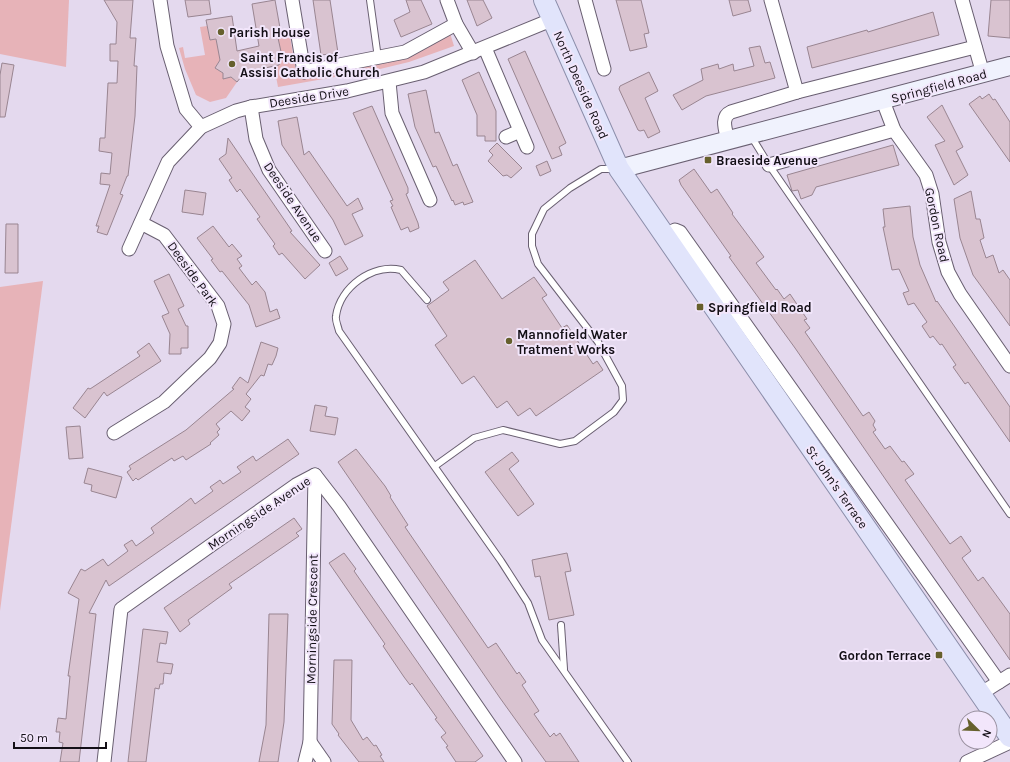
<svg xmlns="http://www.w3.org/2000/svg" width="1010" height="762" font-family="Karla,sans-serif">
<rect width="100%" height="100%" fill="#e4d9ee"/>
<!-- green -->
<g fill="#e7b3b8">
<polygon points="0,0 69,0 66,67 0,54"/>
<polygon points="207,26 210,40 219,39 220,60 215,68 223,73 223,79 231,77 237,82 226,98 210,102 196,95 185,69 179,48 183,47 185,58 205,55 200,27"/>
<polygon points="289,31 297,77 379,62 450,33 454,46 409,62 380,69 278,87 274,66 279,65 282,56 260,36"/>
<polygon points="43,281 0,611 0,287"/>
</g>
<!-- building -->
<g fill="#d9c3d0" stroke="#998591">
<polygon points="104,0 133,0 130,38 136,38 134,66 137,66 135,116 128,176 127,176 120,194 123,195 107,235 97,232 99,226 96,226 110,185 100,184 101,173 110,174 112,153 99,151 100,138 105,138 108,83 117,83 118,61 110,61 110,44 116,44 117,22"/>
<polygon points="185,0 209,0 211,14 188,17"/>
<polygon points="275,0 280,28 276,29 282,56 279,65 265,68 261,72 241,77 237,82 231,77 223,79 223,73 215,68 220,60 216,39 210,40 206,20 232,16 237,51 259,46 252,4"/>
<polygon points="313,0 330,0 338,53 321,55"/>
<polygon points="406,0 421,0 432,24 401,37 394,20 410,12"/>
<polygon points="467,0 483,0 492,18 477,26"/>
<polygon points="616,0 641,0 649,33 644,34 647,47 630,51"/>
<polygon points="729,0 748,0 751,11 733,16"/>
<polygon points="991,0 1010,0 1010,38 988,36"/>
<polygon points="933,12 939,35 812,68 807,47 867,30 868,32"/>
<polygon points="760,46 765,63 770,62 775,78 706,96 682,110 673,95 703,80 701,69 718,64 719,69 733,64 734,71 754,66 749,48"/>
<polygon points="525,51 566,143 559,147 562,155 552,159 508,59"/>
<polygon points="2,63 14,65 5,117 0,117 0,75"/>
<polygon points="479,72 496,111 496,141 485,141 485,136 477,136 477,115 462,80"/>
<polygon points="649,72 658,91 645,98 660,132 648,138 644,130 640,131 638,130 619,89 620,86"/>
<polygon points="426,90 435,133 439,132 453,166 457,164 473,202 464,205 463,202 455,205 453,200 452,201 436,166 433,167 415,127 408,94"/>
<polygon points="989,94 993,100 995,99 1010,122 1010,162 969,104 980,96 982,99"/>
<polygon points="942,105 963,147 956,151 968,175 954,185 935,145 945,141 927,117"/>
<polygon points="372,106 408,188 408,193 406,194 418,223 419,228 410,232 408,227 401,230 391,207 393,206 390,201 393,200 353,113"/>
<polygon points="297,117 304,155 309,151 347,206 358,198 363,209 352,214 363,236 345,245 333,220 282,145 278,121"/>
<polygon points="228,138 292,231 290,232 320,265 305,279 282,253 279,255 273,246 275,244 257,219 260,217 240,189 237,192 229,180 232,178 219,159 226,154"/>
<polygon points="497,143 522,168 511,178 507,175 503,176 488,161 493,155 489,151"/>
<polygon points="893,145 899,165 816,187 812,195 801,199 798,190 792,191 787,175"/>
<polygon points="547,161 551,171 540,176 536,166"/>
<polygon points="694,169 711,193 717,189 733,213 732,214 764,257 756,263 776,290 777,289 784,299 790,294 807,319 804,320 810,328 805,332 863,416 869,412 875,421 873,425 876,430 873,432 885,449 890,446 902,462 904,461 914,474 905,480 950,544 961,536 971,551 962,558 978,581 983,577 1010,614 1010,660 795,348 729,257 731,256 681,185 679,180"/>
<polygon points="185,190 206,193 203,215 182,212"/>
<polygon points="971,191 976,219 980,219 984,238 980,240 986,258 993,255 999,273 1003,270 1010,280 1010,326 973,275 960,238 954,199"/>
<polygon points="910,206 913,237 920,265 936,302 937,301 1010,407 1010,442 968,382 965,384 953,367 956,365 942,344 940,345 933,336 930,338 922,326 927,322 914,303 908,305 903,293 909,291 899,269 892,270 883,227 885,227 883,209"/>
<polygon points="6,224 18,224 18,273 5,273"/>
<polygon points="213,226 229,247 232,244 242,256 237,259 242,266 239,268 252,285 256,281 265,292 270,312 277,309 280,318 256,327 249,305 222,271 220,272 211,260 213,259 197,238"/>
<polygon points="340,256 348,269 336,276 329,263"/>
<polygon points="475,260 502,299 534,277 547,295 542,298 562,328 567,325 593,364 597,361 603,370 536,416 530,408 518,416 507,401 497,408 474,376 462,384 435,345 447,336 427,306 449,290 443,282"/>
<polygon points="169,274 184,306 178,309 186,326 188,326 188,348 181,348 181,354 169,354 170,334 162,316 169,313 154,281"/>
<polygon points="261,342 278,348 276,356 272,365 268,364 264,376 261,375 246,394 251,399 245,407 250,411 242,421 231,411 216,424 220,429 217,432 219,435 210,443 211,444 186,460 183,456 174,461 172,458 138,480 136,478 133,481 127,472 131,469 129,466 186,430 234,389 232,388 240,377 248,383"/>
<polygon points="149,343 161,361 107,396 104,392 85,418 73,408 88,388 90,389 140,356 137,352"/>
<polygon points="315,405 327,407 325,416 338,418 335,435 310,431"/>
<polygon points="80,426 83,458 69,459 66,427"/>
<polygon points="288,439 299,454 109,586 106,580 89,613 96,614 79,762 60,762 63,743 59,742 60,732 56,732 58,718 66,719 70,676 68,676 79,599 68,593 81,569 85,571 103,559 108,566 128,551 124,545 132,540 136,546 154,533 151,528 182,505 191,498 195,504 213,491 210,487 220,480 223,484 241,472 237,467 253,456 256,461"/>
<polygon points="356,449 385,486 391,496 390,497 408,525 405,527 488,648 496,643 517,674 519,672 526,682 522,685 539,711 534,714 550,737 554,733 556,736 560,733 579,762 546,762 500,698 338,462"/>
<polygon points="512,452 519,461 509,469 534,504 518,516 485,472"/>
<polygon points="88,468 122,477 116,498 91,491 92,485 84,483"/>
<polygon points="294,518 302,529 296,533 299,536 229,584 232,588 188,620 190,624 180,632 164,608"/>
<polygon points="344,553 356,569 354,571 483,756 475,762 456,762 446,747 448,746 441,737 446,733 435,719 437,718 412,683 410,685 404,677 383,646 385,644 329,563"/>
<polygon points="567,553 571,571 565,572 574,615 549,620 540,576 535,577 532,560"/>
<polygon points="269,614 288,614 284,722 278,762 259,762 266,725"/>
<polygon points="143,629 168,632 166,644 160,643 157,662 173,664 171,674 164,673 163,684 160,684 159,689 155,688 146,762 128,762"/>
<polygon points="334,660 352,660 351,720 363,740 367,737 374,746 376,745 382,755 380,756 384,762 359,762 338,735 339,734 332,724"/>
</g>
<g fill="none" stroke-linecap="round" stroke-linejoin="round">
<defs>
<g id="lane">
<polyline points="370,0 378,58"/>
<polyline points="751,136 769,165 1010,514"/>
<path d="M427,300L401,270C373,263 340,287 336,316C335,320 338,326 339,331L501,561L528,603L542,640L628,762"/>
<polyline points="435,466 474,438 503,430 560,444 575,441 614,412 623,400 622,386 598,342 538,264 532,246 532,234 544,209 570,188 601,169 615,169"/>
<polyline points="561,625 564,669"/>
</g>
<g id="street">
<polyline points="160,0 167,46 186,109 201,127"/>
<polyline points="292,0 304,72 405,52 456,24"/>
<polyline points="447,0 456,24 473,53"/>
<polyline points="585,0 604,69"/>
<polyline points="771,0 797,92"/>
<polyline points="962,0 983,74"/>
<polyline points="485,48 527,147"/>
<polyline points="389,82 392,113 430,200"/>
<polyline points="883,101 894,130 926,175 932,194 939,242 948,272 960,294 1010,366"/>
<polyline points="251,107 256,139 269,170 325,251"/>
<polyline points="506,137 520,131"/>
<path d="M728,141C726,131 720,117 731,112L797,92L975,47"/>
<polyline points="769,165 894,130"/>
<polyline points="664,236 675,230 680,232 999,682"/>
<polyline points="129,249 168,162 201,127 236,111 251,107 347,91 424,72 551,20"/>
<polyline points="114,433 164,402 210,358 220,343 224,324 218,306 164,235 141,223"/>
<polyline points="980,694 1010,675"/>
<polyline points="310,742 324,762"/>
<polyline points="104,762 121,609 296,485 315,475 339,506 515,762"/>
<polyline points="305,762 310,742 315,475"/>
<polyline points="967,762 1010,742"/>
</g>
<polyline id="secondary" points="619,169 1010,66"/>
<polyline id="primary" points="544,0 619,169 1010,737"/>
</defs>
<!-- lane casing -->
<use href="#lane" stroke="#695f71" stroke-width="8"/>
<!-- street casing -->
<use href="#street" stroke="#695f71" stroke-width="15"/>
<!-- secondary casing -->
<use href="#secondary" stroke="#695f71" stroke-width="20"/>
<!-- primary casing -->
<use href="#primary" stroke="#8c8eaa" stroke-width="22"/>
<!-- lane -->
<use href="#lane" stroke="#fff" stroke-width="6"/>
<!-- street -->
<use href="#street" stroke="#fff" stroke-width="13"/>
<!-- secondary -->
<use href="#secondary" stroke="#f0f2fd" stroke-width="18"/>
<!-- primary -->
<use href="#primary" stroke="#e1e4fb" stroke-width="20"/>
</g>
<!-- markers -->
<g fill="#66602d" stroke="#f2e6fb" stroke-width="1.5">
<circle cx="221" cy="32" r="4"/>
<circle cx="232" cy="64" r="4"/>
<rect x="704" y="156" width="8" height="8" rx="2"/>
<rect x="696" y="303" width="8" height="8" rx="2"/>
<circle cx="509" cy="341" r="4"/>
<rect x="935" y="651" width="8" height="8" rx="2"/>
</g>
<g text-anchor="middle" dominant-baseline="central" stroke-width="4" stroke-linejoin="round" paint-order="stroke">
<!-- poi labels -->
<g font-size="13" font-weight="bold" fill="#130f16" stroke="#f2e6fb" text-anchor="start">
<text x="229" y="32">Parish House</text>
<text x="240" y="57">Saint Francis of<tspan x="240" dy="15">Assisi Catholic Church</tspan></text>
<text x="716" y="160">Braeside Avenue</text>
<text x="708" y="307">Springfield Road</text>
<text x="517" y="334">Mannofield Water<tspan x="517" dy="15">Tratment Works</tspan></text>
<text x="931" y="655" text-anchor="end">Gordon Terrace</text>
</g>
<!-- street labels -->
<g font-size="13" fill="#130f16" stroke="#f2e6fb">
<text transform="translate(581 85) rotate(66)">North Deeside Road</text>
<text transform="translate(939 86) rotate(-15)">Springfield Road</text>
<text transform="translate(309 97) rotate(-9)">Deeside Drive</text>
<text transform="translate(293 202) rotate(56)">Deeside Avenue</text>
<text transform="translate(937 225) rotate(78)">Gordon Road</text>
<text transform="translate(193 274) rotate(54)">Deeside Park</text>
<text transform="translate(837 487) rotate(55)">St John's Terrace</text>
<text transform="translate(259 513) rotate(-34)">Morningside Avenue</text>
<text transform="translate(312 619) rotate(-89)">Morningside Crescent</text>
</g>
</g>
<!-- north arrow -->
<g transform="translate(978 730) rotate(113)"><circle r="19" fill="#f2e6fb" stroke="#99909f"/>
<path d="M0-3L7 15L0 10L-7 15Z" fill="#66602d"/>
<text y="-6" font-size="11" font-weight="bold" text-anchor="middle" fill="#130f16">N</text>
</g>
<!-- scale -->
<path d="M14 742v6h92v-6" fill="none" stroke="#130f16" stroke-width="2"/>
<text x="20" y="742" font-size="12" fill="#130f16" stroke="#f2e6fb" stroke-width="3" paint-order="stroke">50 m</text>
</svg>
